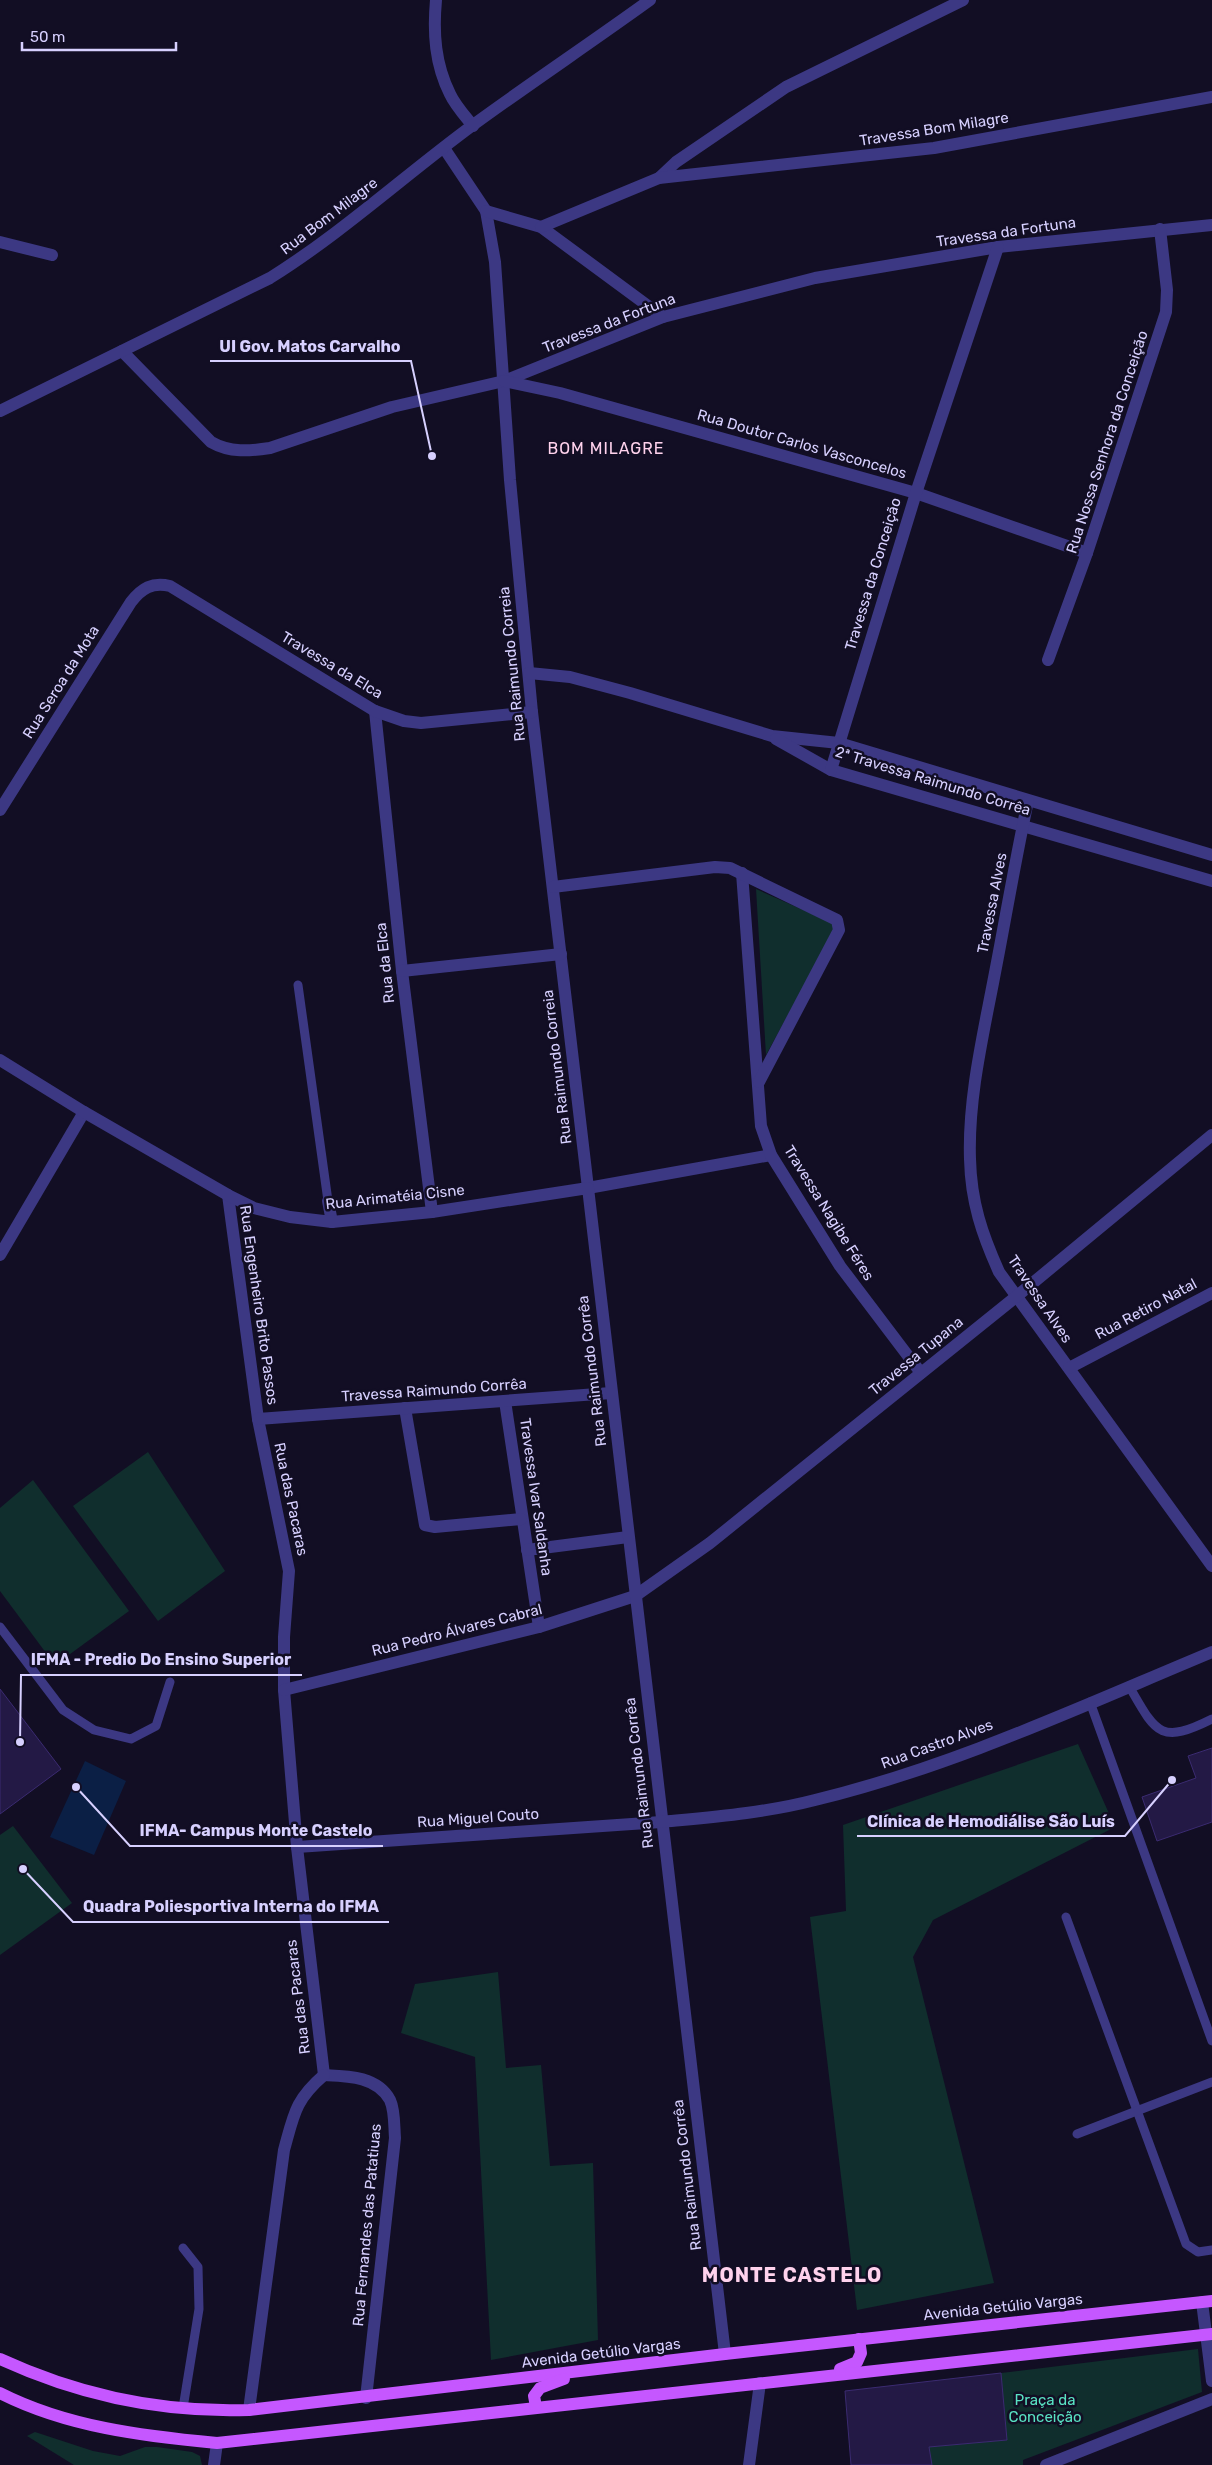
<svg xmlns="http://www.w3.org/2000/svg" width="1212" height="2465" font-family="Rubik,sans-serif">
<rect width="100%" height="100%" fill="#120e24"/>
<!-- green -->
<g fill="#102e2d">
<polygon points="756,889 837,925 766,1055"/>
<polygon points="148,1452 225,1571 158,1621 73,1506"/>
<polygon points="33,1480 129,1611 55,1665 0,1591 0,1508"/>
<polygon points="1078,1744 1115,1827 933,1920 913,1957 994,2283 857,2310 810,1917 846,1911 843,1825"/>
<polygon points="13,1826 72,1903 0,1955 0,1835"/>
<polygon points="498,1972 506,2068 541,2065 550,2166 593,2163 598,2340 491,2360 475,2057 401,2033 415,1984"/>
<polygon points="1198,2349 1202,2392 1023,2460 1023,2465 932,2465 929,2447 1007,2440 1001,2373"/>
<polygon points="35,2432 93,2451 120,2456 145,2447 157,2447 192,2452 200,2456 202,2465 74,2465 27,2436"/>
</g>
<!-- water -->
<polygon fill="#0b1f45" points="85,1761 126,1781 94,1855 50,1837"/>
<!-- building -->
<g fill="#231945" stroke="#3b2b71">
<polygon points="0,1689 61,1769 0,1814"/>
<polygon points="1212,1748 1212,1822 1157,1841 1142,1797 1196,1778 1188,1756"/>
<polygon points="1001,2373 1007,2440 929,2447 932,2465 851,2465 845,2391"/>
</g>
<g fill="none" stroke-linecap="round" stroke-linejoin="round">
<!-- service -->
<g stroke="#3c3883" stroke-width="9">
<polyline points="298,985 328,1201"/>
<polyline points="0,1627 63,1710 94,1730 131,1739 156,1726 170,1682"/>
<path d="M1129,1686C1156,1733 1160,1745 1212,1719"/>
<polyline points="1090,1702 1212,2041"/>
<polyline points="1066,1917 1186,2244 1198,2252 1212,2250"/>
<polyline points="1077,2134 1212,2082"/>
<polyline points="183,2408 199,2309 198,2267 183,2248"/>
</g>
<!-- minor -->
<g stroke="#3c3883" stroke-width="12">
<path d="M436,0C433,33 435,64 450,94C455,105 465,116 473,126"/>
<polyline points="444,148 486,211 495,262 510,480 532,712 588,1188 771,1155"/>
<polyline points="659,178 676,162 786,87 963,0"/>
<polyline points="486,211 541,227 663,317"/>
<polyline points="541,227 659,178 934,148 1212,97"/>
<polyline points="0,242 52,255"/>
<path d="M122,351L211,442C230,453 250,451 270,448L392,407L504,381L663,317L815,278L998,247L1212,225"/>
<polyline points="504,381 560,393 916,493 1087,553"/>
<path d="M0,411L270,278C342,233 405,175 473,125C532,82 592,42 650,0"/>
<polyline points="1048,660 1087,553 1166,312 1167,290 1160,229"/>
<polyline points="529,673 570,677 630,693 772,736 839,743 1212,855"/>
<polyline points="375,711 402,971 432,1212"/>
<polyline points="776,739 831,770 1212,881"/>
<polyline points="831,770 916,493 998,247"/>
<path d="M1028,801C1015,861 1005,922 993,983C982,1040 968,1101 970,1159C971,1202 982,1234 999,1272L1212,1566"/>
<path d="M0,810L131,602C142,588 152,582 170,586L375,711L404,721L421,723L532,712"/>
<polyline points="742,873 761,1126 771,1155 840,1266 921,1373"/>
<polyline points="553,887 715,867 730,868 837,920 839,930 759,1082"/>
<polyline points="402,971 561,954"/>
<polyline points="228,1195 258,1419 289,1571 284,1637 284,1690 297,1847 324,2075"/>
<polyline points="328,1201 332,1222"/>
<polyline points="0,1255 84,1112"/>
<polyline points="1069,1368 1212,1293"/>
<polyline points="505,1401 539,1627"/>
<polyline points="405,1408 425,1525 435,1527 521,1519"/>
<polyline points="258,1419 611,1393"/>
<polyline points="527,1550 628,1537"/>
<polyline points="284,1690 539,1627 635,1596 710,1543 1017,1296 1212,1135"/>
<polyline points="297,1847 661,1822"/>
<path d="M324,2075C347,2076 377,2076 390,2100C395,2111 394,2126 395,2138L366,2398"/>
<polyline points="1202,2302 1212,2381"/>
<path d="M249,2410L284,2150C294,2114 295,2100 324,2075"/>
<polyline points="214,2465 217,2443"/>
<polyline points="1046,2465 1212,2399"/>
</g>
<!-- tertiary -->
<g stroke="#3c3883" stroke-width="12">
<polyline points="0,1060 84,1112 228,1195 254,1208 290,1217 332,1222 432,1212 588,1188 725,2354"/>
<path d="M661,1822C713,1817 765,1813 815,1800C952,1767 1082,1706 1212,1652"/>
<polyline points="749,2465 760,2383"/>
</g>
<!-- primary -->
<g stroke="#c557ff" stroke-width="12">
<path d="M0,2359C78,2395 163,2413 249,2410L725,2354L1212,2301"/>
<polyline points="840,2369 857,2362 861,2353 859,2339"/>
<path d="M0,2393C67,2427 143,2436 217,2443L1212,2334"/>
<polyline points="536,2407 534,2396 540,2388 564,2379"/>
</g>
</g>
<g text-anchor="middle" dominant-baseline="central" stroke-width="5" stroke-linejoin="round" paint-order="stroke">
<!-- street labels -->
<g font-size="15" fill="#d7d0ff" stroke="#120e24">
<text transform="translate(934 129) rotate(-9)">Travessa Bom Milagre</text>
<text transform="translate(329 216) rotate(-37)">Rua Bom Milagre</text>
<text transform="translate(1006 232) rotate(-8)">Travessa da Fortuna</text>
<text transform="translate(609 323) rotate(-21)">Travessa da Fortuna</text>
<text transform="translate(1107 442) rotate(-72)">Rua Nossa Senhora da Conceição</text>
<text transform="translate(802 444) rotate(16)">Rua Doutor Carlos Vasconcelos</text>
<text transform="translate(873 574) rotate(-73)">Travessa da Conceição</text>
<text transform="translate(512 664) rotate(-96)">Rua Raimundo Correia</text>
<text transform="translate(332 665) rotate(31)">Travessa da Elca</text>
<text transform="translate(61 682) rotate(-58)">Rua Seroa da Mota</text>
<text transform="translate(933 781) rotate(17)">2ª Travessa Raimundo Corrêa</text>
<text transform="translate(992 903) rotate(-79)">Travessa Alves</text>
<text transform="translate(385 963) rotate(-96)">Rua da Elca</text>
<text transform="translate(557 1067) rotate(-97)">Rua Raimundo Correia</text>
<text transform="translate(395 1197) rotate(-6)">Rua Arimatéia Cisne</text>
<text transform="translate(829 1213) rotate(58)">Travessa Nagibe Féres</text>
<text transform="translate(1040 1299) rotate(56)">Travessa Alves</text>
<text transform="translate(259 1305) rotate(82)">Rua Engenheiro Brito Passos</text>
<text transform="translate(1146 1309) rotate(-28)">Rua Retiro Natal</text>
<text transform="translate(916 1356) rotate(-39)">Travessa Tupana</text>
<text transform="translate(592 1371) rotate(-97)">Rua Raimundo Corrêa</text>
<text transform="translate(434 1390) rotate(-4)">Travessa Raimundo Corrêa</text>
<text transform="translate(536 1497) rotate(82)">Travessa Ivar Saldanha</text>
<text transform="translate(291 1499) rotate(78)">Rua das Pacaras</text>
<text transform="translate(457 1630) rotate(-14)">Rua Pedro Álvares Cabral</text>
<text transform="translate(937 1744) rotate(-20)">Rua Castro Alves</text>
<text transform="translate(639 1773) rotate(-97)">Rua Raimundo Corrêa</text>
<text transform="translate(478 1818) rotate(-4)">Rua Miguel Couto</text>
<text transform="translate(298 1997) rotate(-97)">Rua das Pacaras</text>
<text transform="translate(687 2175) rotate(-97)">Rua Raimundo Corrêa</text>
<text transform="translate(367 2225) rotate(-85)">Rua Fernandes das Patatiuas</text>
<text transform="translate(1003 2307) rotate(-6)">Avenida Getúlio Vargas</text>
<text transform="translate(601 2353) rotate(-7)">Avenida Getúlio Vargas</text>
</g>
<!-- park labels -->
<g font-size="15" fill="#59e2c3" stroke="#120e24">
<text x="1045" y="2400">Praça da<tspan x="1045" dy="17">Conceição</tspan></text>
</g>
<!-- neighbourhood labels -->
<g font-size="16" letter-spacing="1" fill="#ffd2ed" stroke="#120e24">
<text x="606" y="448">BOM MILAGRE</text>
</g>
<!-- district labels -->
<g font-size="20" font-weight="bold" letter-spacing="1" fill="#ffd2ed" stroke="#120e24">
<text x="792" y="2275">MONTE CASTELO</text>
</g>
</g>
<!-- callouts -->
<path fill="none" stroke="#d7d0ff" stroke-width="2" d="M432 456L411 361H210M20 1742L21 1675H302M1172 1780L1125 1836H857M76 1787L130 1846H383M23 1869L73 1922H389"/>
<g fill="#d7d0ff" stroke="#120e24" stroke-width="2">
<circle cx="432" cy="456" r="5"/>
<circle cx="20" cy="1742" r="5"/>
<circle cx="1172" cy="1780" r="5"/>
<circle cx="76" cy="1787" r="5"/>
<circle cx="23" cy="1869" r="5"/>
</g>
<g font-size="16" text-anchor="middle" font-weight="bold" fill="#d7d0ff" stroke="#120e24" stroke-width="5" stroke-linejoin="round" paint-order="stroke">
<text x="310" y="352">UI Gov. Matos Carvalho</text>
<text x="161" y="1665">IFMA - Predio Do Ensino Superior</text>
<text x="991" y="1827">Clínica de Hemodiálise São Luís</text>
<text x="256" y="1836">IFMA- Campus Monte Castelo</text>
<text x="231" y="1912">Quadra Poliesportiva Interna do IFMA</text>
</g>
<!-- scale -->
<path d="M22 42v8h154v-8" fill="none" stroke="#d7d0ff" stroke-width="2.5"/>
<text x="30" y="42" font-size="15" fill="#d7d0ff" stroke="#120e24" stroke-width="4" paint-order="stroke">50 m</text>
</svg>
